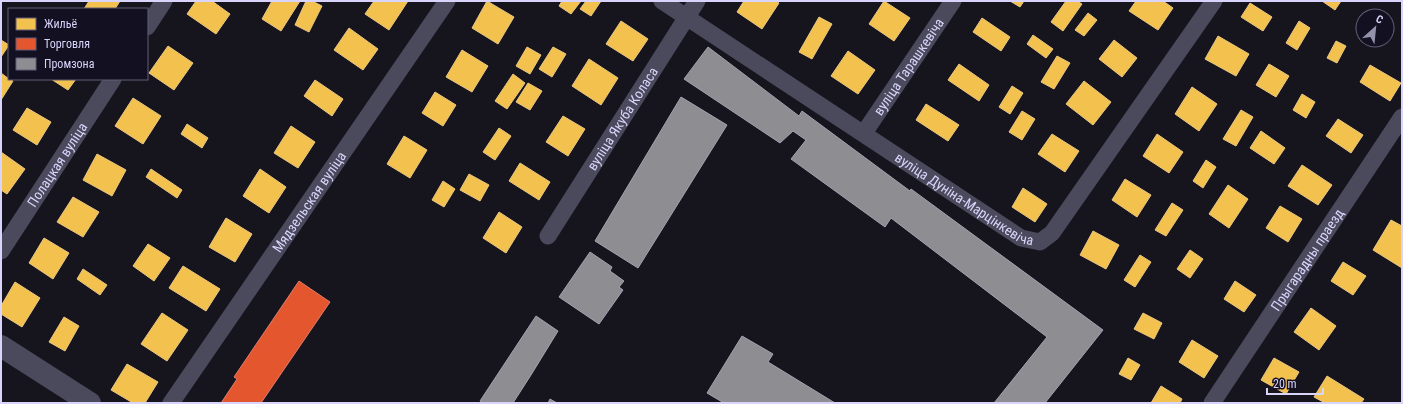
<svg xmlns="http://www.w3.org/2000/svg" width="1403" height="404" font-family="'Roboto Condensed',sans-serif">
<rect width="100%" height="100%" fill="#16141d"/>
<!-- homes -->
<g fill="#f2c14e" stroke="#eac782">
<polygon points="89,1 120,1 115,9 84,9"/>
<polygon points="196,1 212,1 230,14 216,34 187,14"/>
<polygon points="272,1 300,1 281,31 262,19"/>
<polygon points="306,1 312,1 322,6 309,32 295,25"/>
<polygon points="374,1 408,1 389,30 365,14"/>
<polygon points="487,1 514,17 498,44 472,28"/>
<polygon points="562,1 581,1 571,14 559,6"/>
<polygon points="586,1 601,1 591,16 580,9"/>
<polygon points="744,1 776,1 779,3 762,29 737,12"/>
<polygon points="884,1 910,18 894,41 869,24"/>
<polygon points="1010,1 1024,1 1020,7"/>
<polygon points="1066,1 1077,1 1082,4 1063,31 1051,22"/>
<polygon points="1136,1 1163,1 1173,8 1158,30 1129,11"/>
<polygon points="1322,1 1341,1 1335,10"/>
<polygon points="1250,3 1272,17 1263,31 1241,17"/>
<polygon points="1088,13 1097,20 1084,36 1075,30"/>
<polygon points="819,17 832,24 812,59 799,52"/>
<polygon points="982,18 1010,37 1001,51 973,32"/>
<polygon points="621,21 648,39 633,61 606,44"/>
<polygon points="1299,21 1310,28 1297,50 1286,43"/>
<polygon points="349,28 378,49 363,70 334,50"/>
<polygon points="1033,35 1053,49 1046,58 1027,44"/>
<polygon points="1218,36 1249,54 1236,76 1205,59"/>
<polygon points="1,40 9,45 1,57"/>
<polygon points="1114,40 1137,58 1122,77 1099,59"/>
<polygon points="1336,41 1346,46 1337,63 1327,58"/>
<polygon points="168,46 193,63 174,90 149,73"/>
<polygon points="527,47 541,55 530,74 516,66"/>
<polygon points="553,47 566,54 552,77 539,69"/>
<polygon points="462,50 488,66 472,92 446,77"/>
<polygon points="848,51 875,70 858,94 831,76"/>
<polygon points="1057,56 1070,63 1054,89 1041,82"/>
<polygon points="589,59 618,78 601,105 572,86"/>
<polygon points="959,64 989,85 979,101 948,80"/>
<polygon points="1269,64 1289,76 1276,97 1256,85"/>
<polygon points="1370,65 1401,83 1390,101 1360,82"/>
<polygon points="1,73 9,79 13,81 1,100"/>
<polygon points="513,74 525,83 507,109 495,101"/>
<polygon points="51,79 76,79 68,90"/>
<polygon points="315,80 343,99 332,116 304,96"/>
<polygon points="1084,81 1111,102 1093,125 1066,104"/>
<polygon points="528,83 542,91 530,110 516,102"/>
<polygon points="1012,86 1023,93 1010,114 999,107"/>
<polygon points="1192,87 1217,104 1199,131 1175,114"/>
<polygon points="435,92 456,105 443,126 422,113"/>
<polygon points="1302,94 1315,102 1306,118 1293,110"/>
<polygon points="133,98 161,116 143,144 115,126"/>
<polygon points="926,104 959,125 948,141 916,120"/>
<polygon points="27,108 51,122 37,145 13,130"/>
<polygon points="1241,110 1253,117 1236,146 1223,139"/>
<polygon points="1022,111 1035,119 1022,140 1009,132"/>
<polygon points="563,116 585,129 568,156 546,142"/>
<polygon points="1338,119 1363,135 1351,153 1326,136"/>
<polygon points="187,124 208,138 202,148 181,134"/>
<polygon points="291,126 315,142 298,168 274,153"/>
<polygon points="499,128 511,136 495,160 483,152"/>
<polygon points="1261,131 1285,148 1274,164 1250,148"/>
<polygon points="1052,134 1079,151 1065,172 1038,154"/>
<polygon points="1157,134 1183,152 1169,173 1143,156"/>
<polygon points="404,136 427,150 410,178 387,164"/>
<polygon points="1,152 25,169 7,194 1,190"/>
<polygon points="97,154 126,170 112,196 83,180"/>
<polygon points="1206,160 1216,167 1203,188 1193,181"/>
<polygon points="520,163 550,182 539,200 509,181"/>
<polygon points="1302,165 1332,185 1318,205 1288,186"/>
<polygon points="151,169 182,190 177,198 146,177"/>
<polygon points="260,169 286,187 269,213 243,196"/>
<polygon points="469,174 489,185 480,201 460,190"/>
<polygon points="1125,179 1151,195 1137,217 1112,200"/>
<polygon points="443,181 455,189 444,207 432,200"/>
<polygon points="1228,185 1248,199 1229,228 1209,214"/>
<polygon points="1023,188 1047,204 1035,222 1012,207"/>
<polygon points="73,197 99,212 83,237 57,222"/>
<polygon points="1172,203 1183,210 1166,236 1155,230"/>
<polygon points="1280,206 1302,219 1288,242 1266,228"/>
<polygon points="499,212 522,227 506,253 483,238"/>
<polygon points="226,218 252,234 235,262 209,247"/>
<polygon points="1391,220 1402,226 1402,268 1373,250"/>
<polygon points="1093,231 1119,245 1106,269 1080,255"/>
<polygon points="44,238 69,253 53,279 29,263"/>
<polygon points="148,244 170,258 154,281 133,266"/>
<polygon points="1190,250 1203,259 1190,278 1177,269"/>
<polygon points="1140,255 1151,262 1135,287 1124,280"/>
<polygon points="1343,262 1366,276 1353,295 1331,281"/>
<polygon points="183,266 220,289 206,311 169,288"/>
<polygon points="83,269 107,285 100,295 77,279"/>
<polygon points="1235,281 1256,295 1244,312 1224,299"/>
<polygon points="15,282 40,298 22,327 1,314 1,306"/>
<polygon points="1311,308 1336,326 1319,350 1294,332"/>
<polygon points="162,313 188,330 167,361 141,344"/>
<polygon points="1143,313 1162,323 1154,339 1134,329"/>
<polygon points="64,317 79,326 65,351 49,342"/>
<polygon points="1192,340 1218,356 1204,378 1179,362"/>
<polygon points="1128,358 1140,365 1131,380 1119,374"/>
<polygon points="1274,358 1299,372 1286,394 1261,380"/>
<polygon points="127,364 158,382 145,403 133,403 111,390"/>
<polygon points="1327,376 1364,399 1361,403 1325,403 1314,397"/>
<polygon points="1161,386 1182,399 1180,403 1151,403"/>
</g>
<!-- shops -->
<polygon fill="#e4572e" stroke="#e07c6c" points="299,281 330,302 261,403 221,403 237,379 234,377"/>
<!-- industry -->
<g fill="#8d8d92" stroke="#a4a2b2">
<polygon points="708,47 799,116 802,111 910,191 911,189 1103,330 1045,403 994,403 1047,337 891,218 885,227 791,159 806,140 793,131 780,143 684,79"/>
<polygon points="681,97 727,125 638,268 595,241"/>
<polygon points="590,252 612,267 610,271 624,281 619,287 623,290 599,324 559,297"/>
<polygon points="536,316 558,331 531,375 513,403 483,403 480,401"/>
<polygon points="742,336 773,354 768,362 835,403 724,403 707,393"/>
<polygon points="550,399 557,403 548,403"/>
</g>
<g fill="none" stroke-linecap="round" stroke-linejoin="round">
<!-- minor -->
<g stroke="#4b4a5d" stroke-width="17">
<path id="s1" d="M662,1L1021,238L1040,242L1052,233L1214,1"/>
<polyline points="147,27 164,1"/>
<path id="s2" d="M864,133L953,1"/>
<path id="s3" d="M548,236L697,1"/>
<path id="s4" d="M1,251L113,79"/>
<path id="s5" d="M171,403L447,1"/>
<path id="s6" d="M1212,403L1402,117"/>
</g>
<!-- tertiary -->
<polyline stroke="#4b4a5d" stroke-width="22" points="1,346 90,403"/>
</g>
<g text-anchor="middle" dominant-baseline="central" stroke-width="4" stroke-linejoin="round" paint-order="stroke">
<!-- street labels -->
<g font-size="14" fill="#d8d4fb" stroke="#131021">
<text stroke="none"><textPath href="#s2" startOffset="80">вуліца Тарашкевіча</textPath></text>
<text stroke="none"><textPath href="#s3" startOffset="139">вуліца Якуба Коласа</textPath></text>
<text stroke="none"><textPath href="#s4" startOffset="103">Полацкая вуліца</textPath></text>
<text stroke="none"><textPath href="#s1" startOffset="362">вуліца Дуніна-Марцінкевіча</textPath></text>
<text stroke="none"><textPath href="#s5" startOffset="244">Мядзельская вуліца</textPath></text>
<text stroke="none"><textPath href="#s6" startOffset="172">Прыгарадны праезд</textPath></text>
</g>
</g>
<!-- border -->
<rect width="1403" height="404" fill="none" stroke="#d8d4fb" stroke-width="4"/>
<!-- legend -->
<rect x="8" y="8" width="140" height="72" fill="#131021" stroke="#625e78"/>
<rect x="16" y="18" width="20" height="12" fill="#f2c14e" stroke="#625e78"/>
<text x="44" y="28" font-size="12" fill="#d8d4fb">Жильё</text>
<rect x="16" y="38" width="20" height="12" fill="#e4572e" stroke="#625e78"/>
<text x="44" y="48" font-size="12" fill="#d8d4fb">Торговля</text>
<rect x="16" y="58" width="20" height="12" fill="#8d8d92" stroke="#625e78"/>
<text x="44" y="68" font-size="12" fill="#d8d4fb">Промзона</text>
<!-- north arrow -->
<g transform="translate(1375 28) rotate(27)"><circle r="19" fill="#131021" stroke="#625e78"/>
<path d="M0-3L7 15L0 10L-7 15Z" fill="#9491ad"/>
<text y="-6" font-size="11" font-weight="bold" text-anchor="middle" fill="#d8d4fb">С</text>
</g>
<!-- scale -->
<path d="M1267 388v6h56v-6" fill="none" stroke="#d8d4fb" stroke-width="2"/>
<text x="1273" y="388" font-size="12" fill="#d8d4fb" stroke="#131021" stroke-width="3" paint-order="stroke">20 m</text>
</svg>
